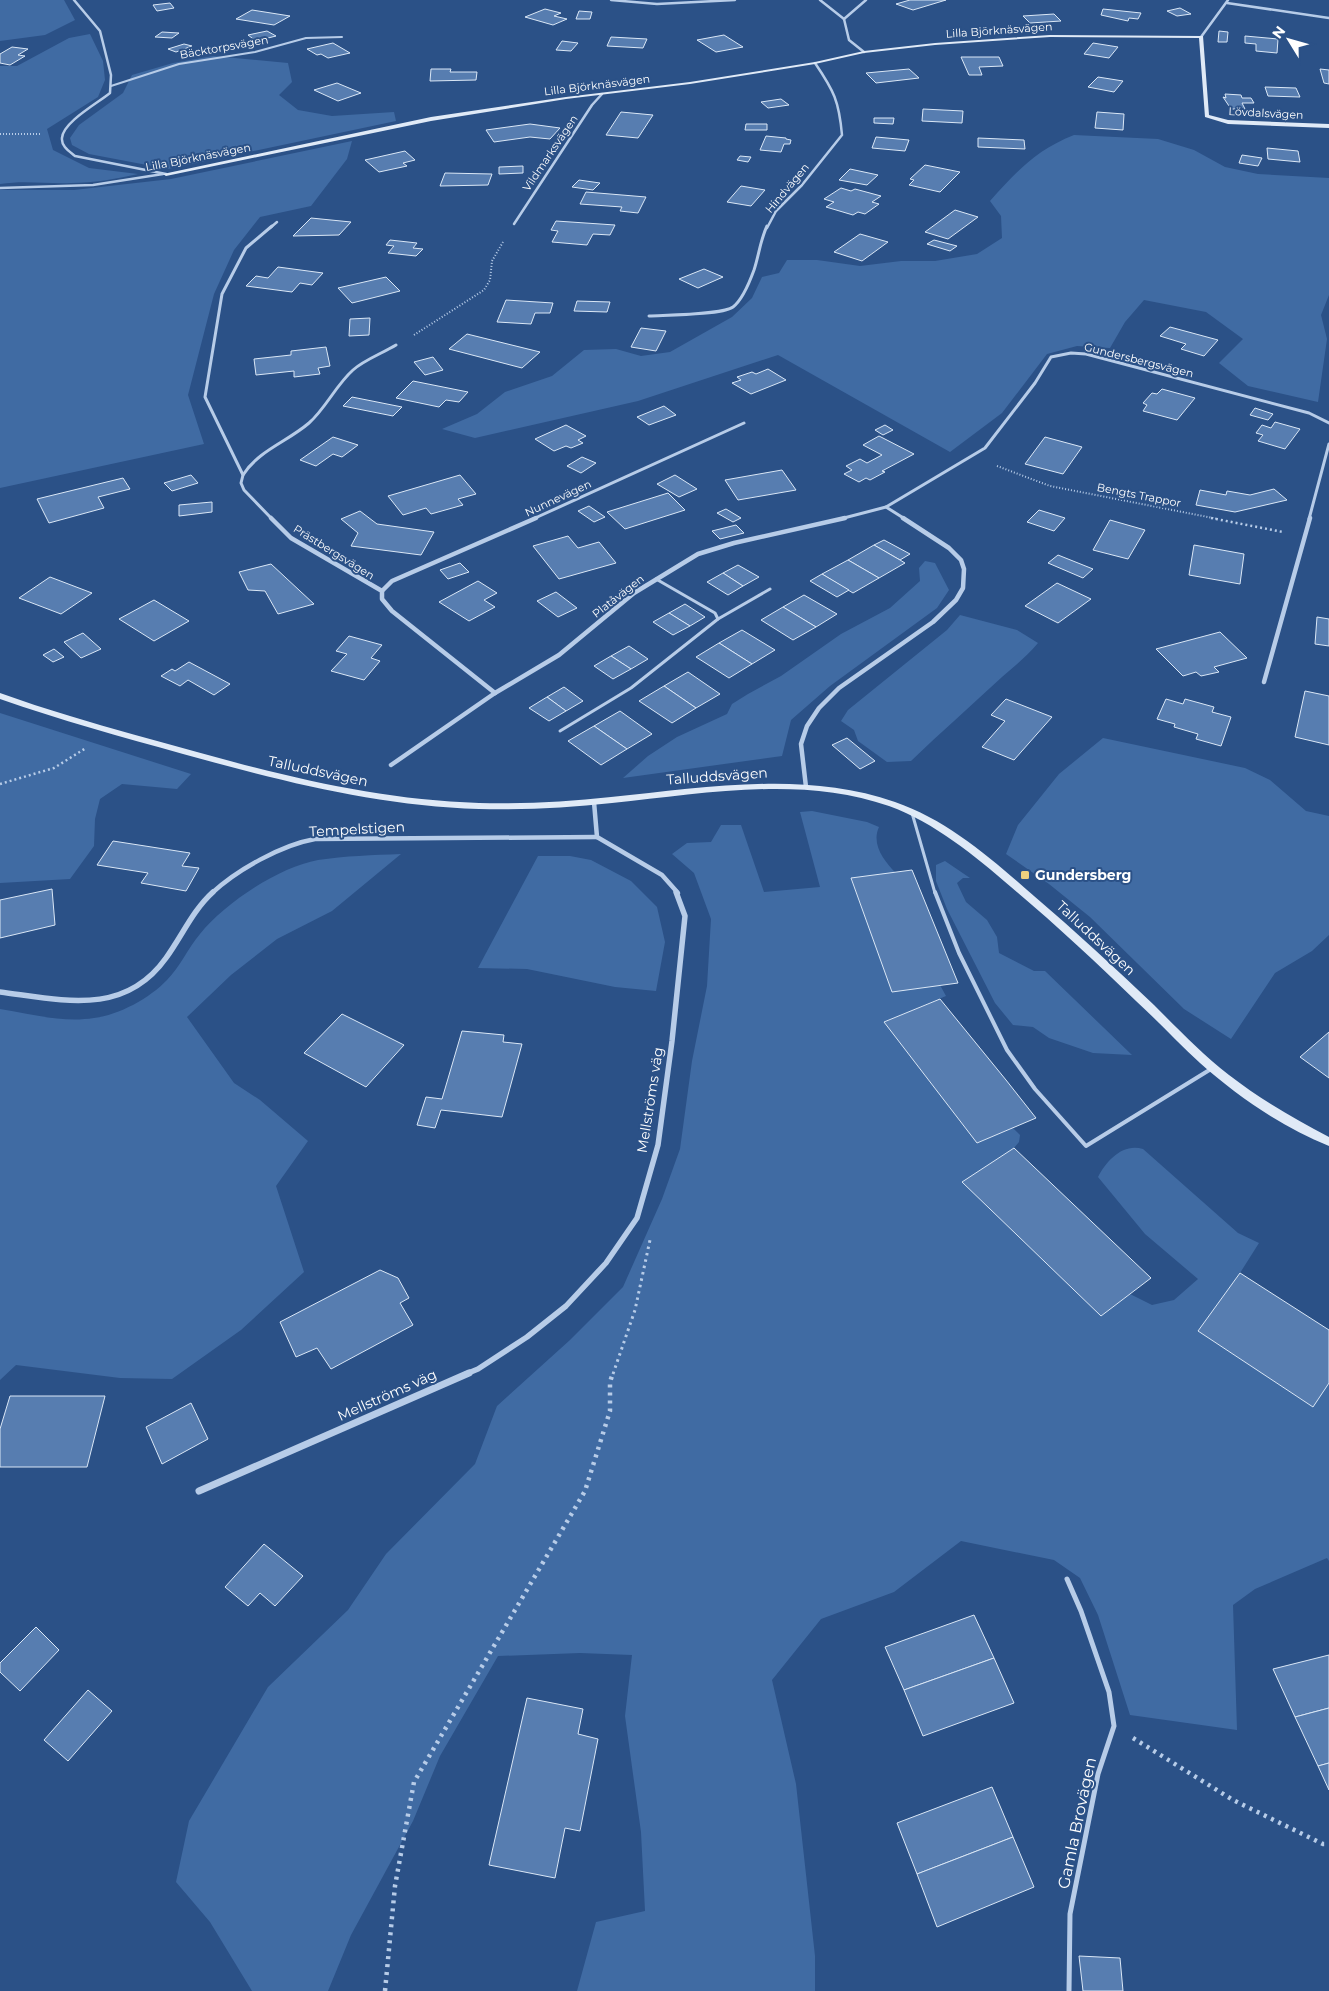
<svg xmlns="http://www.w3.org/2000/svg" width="1329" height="1991" font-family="Montserrat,sans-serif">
<rect width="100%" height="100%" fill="#2b5187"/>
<!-- green -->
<g fill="#406ba3">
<polygon points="0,0 64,0 75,20 45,35 0,41"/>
<path d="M90,34L103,61L105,80L98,97L47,129L53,150L89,168L138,174C116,179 93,183 71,183C47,184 24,180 0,184V66H17L69,38Z"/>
<polygon points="213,56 288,63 292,82 279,95 298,110 332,116 394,112 396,121 168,169 89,154 72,145 70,138 79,125 123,93 132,75 173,63"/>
<path d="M1074,135L1158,139L1194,150L1225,167L1258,174L1329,178V295L1321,315L1327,339L1318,402L1248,386L1219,363L1243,339L1206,312L1144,300L1125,322L1110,348L1077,346L1047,354L1002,413L950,452L778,355L638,401L475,438L442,429L477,414L505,392L552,376L584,350L616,349L641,356L670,352L732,317L752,298L762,277L779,273L787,260H817L860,266L901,261H935L977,254L1002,238L1001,216L990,201C1017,171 1036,150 1074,135Z"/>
<polygon points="352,141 347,159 311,206 260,217 234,250 214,294 188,395 204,444 0,488 0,190 74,190 171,179"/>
<polygon points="925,561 935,563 949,590 937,608 830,686 791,720 782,756 623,778 648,756 677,737 727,714 732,704 748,694 781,676 841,634 890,608 920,581 919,568"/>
<path d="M960,615L1017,630L1038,643C1027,656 1015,666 1002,677C972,705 941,732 911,761L887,762L858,741L854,730L841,721L848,710L947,630Z"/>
<polygon points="0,713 191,774 177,789 122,784 100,799 95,819 94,846 70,879 0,883"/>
<polygon points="1103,738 1245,768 1270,780 1306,811 1329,816 1329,935 1312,951 1275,973 1231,1039 1184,1009 1090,917 1049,884 1006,854 1018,825 1059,774"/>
<path d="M812,811L867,822L879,827C871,844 884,861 896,873L851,879L893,991L940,985L946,996L884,1022L977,1143L1013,1128L1020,1135L1019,1142L1014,1148L963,1182L1101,1316L1130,1294L1152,1305L1174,1300L1198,1279L1145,1234L1098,1177C1107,1160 1123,1143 1143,1149L1238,1233L1259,1243L1240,1273L1198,1331L1313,1407L1329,1383V1561L1327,1558L1255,1589L1233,1605L1237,1730L1130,1715L1098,1615L1080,1578L1054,1560L961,1541L894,1592L821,1619L772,1680L796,1784L815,1956V1991H577L596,1922L645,1911L641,1832L625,1716L632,1655L580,1653L498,1656L440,1756L413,1821L351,1935L328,1991H252L210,1922L176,1882L189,1821L268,1687L348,1610L386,1554L475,1464L497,1406L570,1340L623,1287L662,1199L680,1149L692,1061L707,986L711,919L694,873L672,854L687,843L711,842L721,825H741L764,892L820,887L800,812Z"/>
<path d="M401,854L332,911L277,939L231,975L187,1017L234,1083L260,1100L308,1141L276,1186L304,1272L241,1330L172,1379L120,1378L16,1365L0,1380V1009C31,1014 63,1023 94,1018C119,1015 150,998 167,980C180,967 188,948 200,934C225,903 279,867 318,860C345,856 373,855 401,854Z"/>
<polygon points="538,856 570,856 591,860 631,881 657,907 665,942 656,991 615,987 527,969 478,968"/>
<polygon points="945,861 970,878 963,878 957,883 966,902 987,920 997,937 999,953 1034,971 1045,971 1132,1055 1093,1053 1049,1038 1033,1027 1013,1025 995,1003 947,909 936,881 936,865"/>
</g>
<!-- building -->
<g fill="#577db0" stroke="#dae7f6">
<polygon points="910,0 946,0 913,10 896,4"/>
<polygon points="170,3 174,8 157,11 153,5"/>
<polygon points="1180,8 1191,14 1177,16 1167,11"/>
<polygon points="545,9 561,13 554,16 567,19 553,25 525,17"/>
<polygon points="1103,9 1141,13 1138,19 1129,18 1128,21 1101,15"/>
<polygon points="252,10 290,16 274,25 236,19"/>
<polygon points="579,11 592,12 590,19 576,19"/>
<polygon points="1054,14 1061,21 1030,23 1023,16"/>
<polygon points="267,31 276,36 256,41 248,35"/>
<polygon points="1219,31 1228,32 1227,42 1218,42"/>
<polygon points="162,32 179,33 172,38 155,37"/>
<polygon points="724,35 743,47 716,52 697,40"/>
<polygon points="1245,36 1278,39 1277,53 1256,51 1256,44 1245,43"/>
<polygon points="611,37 647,39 643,48 607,46"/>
<polygon points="562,41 578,43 571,51 556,50"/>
<polygon points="333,43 350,53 328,58 321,54 317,55 307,49"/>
<polygon points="1093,43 1118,47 1109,58 1084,54"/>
<polygon points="184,44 192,46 176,52 168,49"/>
<polygon points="12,47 28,49 18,55 25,56 10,65 0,63 0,54"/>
<polygon points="961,57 999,57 1003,66 979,67 982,75 969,75"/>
<polygon points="431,69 451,69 450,72 477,72 476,80 430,81"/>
<polygon points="909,69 919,78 876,83 866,73"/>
<polygon points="1320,69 1329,70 1329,84 1324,83"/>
<polygon points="1098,77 1123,81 1114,92 1088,87"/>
<polygon points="337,83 361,93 338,101 314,90"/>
<polygon points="1265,87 1296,88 1300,97 1268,96"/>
<polygon points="1225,94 1241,95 1242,98 1251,98 1254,103 1242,103 1245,109 1231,109 1223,97 1226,98"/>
<polygon points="781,99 789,105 768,108 761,102"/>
<polygon points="923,109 963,111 962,123 922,121"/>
<polygon points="621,112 653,115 638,138 606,135"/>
<polygon points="1097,112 1124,114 1123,130 1095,128"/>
<polygon points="874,118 894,118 893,124 874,123"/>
<polygon points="530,124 560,128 550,139 530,137 494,142 486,130"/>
<polygon points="746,124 767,124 767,130 745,130"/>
<polygon points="766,136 786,138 786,139 791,140 790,144 784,144 781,152 760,150"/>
<polygon points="876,137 909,140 905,151 872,148"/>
<polygon points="978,138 1024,140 1025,149 978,147"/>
<polygon points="1267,148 1298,151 1300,162 1268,159"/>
<polygon points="405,151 415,160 403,163 407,166 379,172 365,160"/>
<polygon points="1242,155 1262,158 1258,166 1239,163"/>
<polygon points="740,156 751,157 748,162 737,160"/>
<polygon points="925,165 960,172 940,192 909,185 914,180 910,179"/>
<polygon points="523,166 523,173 499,174 499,167"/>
<polygon points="850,169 878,175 867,185 839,180"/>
<polygon points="445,173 492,174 488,185 440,186"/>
<polygon points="579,180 600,183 593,190 572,187"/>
<polygon points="741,186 765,190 751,206 727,202"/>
<polygon points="841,188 851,191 855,189 881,196 872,202 879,204 865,214 858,212 853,215 826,207 834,202 824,199"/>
<polygon points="586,192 646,197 638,213 620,211 622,207 580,204"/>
<polygon points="955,210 978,217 948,239 925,232"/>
<polygon points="311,218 351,222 339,235 293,236"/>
<polygon points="556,221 615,225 610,235 593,234 587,245 552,242 558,231 551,230"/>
<polygon points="860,234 888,242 862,261 834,252"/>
<polygon points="390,240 417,243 413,248 423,249 416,256 388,253 394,246 386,245"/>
<polygon points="934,240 957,246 950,251 927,244"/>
<polygon points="278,267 323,273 312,285 300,283 292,292 246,286 256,276 268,278"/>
<polygon points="704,269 723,277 698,288 679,279"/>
<polygon points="386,277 400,291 352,303 338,288"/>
<polygon points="506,300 553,303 550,313 535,313 531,324 497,322"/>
<polygon points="577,301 610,302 607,312 574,311"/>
<polygon points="370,318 369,335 349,336 350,319"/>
<polygon points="1170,327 1218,340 1204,356 1181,349 1186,344 1160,336"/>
<polygon points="641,328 666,331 656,351 631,347"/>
<polygon points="467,334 540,352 522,368 449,349"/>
<polygon points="326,347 330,366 318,368 320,374 294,377 294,371 256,375 254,359 291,355 291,351"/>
<polygon points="433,357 443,370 425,375 414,362"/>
<polygon points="768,369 786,380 751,394 732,383 741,380 737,377 752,372 756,374"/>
<polygon points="413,381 468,392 459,402 446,400 439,407 396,398"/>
<polygon points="1162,389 1195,398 1177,420 1143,411 1147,405 1143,403 1152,393 1157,394"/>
<polygon points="352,397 402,407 393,416 343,406"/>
<polygon points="664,406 676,415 649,425 637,417"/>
<polygon points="1255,408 1273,414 1268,420 1250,415"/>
<polygon points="1275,422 1300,429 1285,449 1258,441 1263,435 1256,433 1262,425 1271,428"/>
<polygon points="566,425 586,436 578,440 583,443 571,448 566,446 554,451 535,439"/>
<polygon points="885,425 893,430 883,435 875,430"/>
<polygon points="879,436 914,454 882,471 885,472 870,480 866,478 859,482 844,474 852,470 846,466 860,459 867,463 882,455 863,445"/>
<polygon points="333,437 358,445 342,457 333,454 316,466 300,460"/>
<polygon points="1045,437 1082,447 1063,474 1025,464"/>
<polygon points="582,457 596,463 581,473 567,466"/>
<polygon points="782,470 796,490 738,500 725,480"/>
<polygon points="191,475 198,483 172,491 164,483"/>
<polygon points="460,475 476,494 458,499 463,505 431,514 426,508 403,515 388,496"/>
<polygon points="675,475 697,489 679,497 657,484"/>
<polygon points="123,478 130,489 98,497 104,508 49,523 37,499"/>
<polygon points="1274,489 1287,500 1235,512 1196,505 1200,490 1226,495 1227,491 1250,495"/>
<polygon points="668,493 685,510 625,529 607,512"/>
<polygon points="212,502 212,512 179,516 179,505"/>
<polygon points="589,506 605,517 594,522 578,511"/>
<polygon points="726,509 741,518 733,522 717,513"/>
<polygon points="1039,510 1065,518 1054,531 1027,522"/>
<polygon points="360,511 377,524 434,532 421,555 351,546 358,533 341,519"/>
<polygon points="1110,520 1145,530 1128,559 1093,550"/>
<polygon points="736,525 744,533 720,539 712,531"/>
<polygon points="568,536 578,548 599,542 616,563 559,579 533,546"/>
<polygon points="884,540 910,554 900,560 874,545"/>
<polygon points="874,545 900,560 905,563 879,578 848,560"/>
<polygon points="1194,545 1244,554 1240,584 1189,575"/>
<polygon points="1058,555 1093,569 1083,578 1048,563"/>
<polygon points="848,560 879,578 853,593 822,574"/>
<polygon points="460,563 469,572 448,579 440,570"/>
<polygon points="271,564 314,604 278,614 265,591 248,590 239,572"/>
<polygon points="738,565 759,577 743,586 723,573"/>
<polygon points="723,573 743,586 728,595 707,582"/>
<polygon points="822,574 849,590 837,597 810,581"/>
<polygon points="50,577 92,593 61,614 19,598"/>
<polygon points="478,581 497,593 484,600 495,607 469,621 439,602"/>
<polygon points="1057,583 1091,599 1058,623 1025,606"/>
<polygon points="556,592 577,608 558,617 537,601"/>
<polygon points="804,595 837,614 816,627 783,607"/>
<polygon points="154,600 189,621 154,641 119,619"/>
<polygon points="685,604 705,617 690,626 669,613"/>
<polygon points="783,607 816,627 793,640 761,620"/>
<polygon points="669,613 690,626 673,635 653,622"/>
<polygon points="1317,617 1329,619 1329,646 1315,644"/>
<polygon points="742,630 775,650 752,664 719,643"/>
<polygon points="1220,632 1247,658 1214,667 1219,672 1201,676 1196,672 1183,676 1156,649"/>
<polygon points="83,633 101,649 81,658 64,642"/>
<polygon points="349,636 382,645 371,658 380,661 364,680 331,671 347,654 336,651"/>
<polygon points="719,643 752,664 729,678 696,657"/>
<polygon points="629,646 648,659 631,669 611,656"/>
<polygon points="54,649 64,657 53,662 43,655"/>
<polygon points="611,656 631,669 613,679 594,666"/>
<polygon points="189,662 230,684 214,695 188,680 180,686 161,676 172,669 175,671"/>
<polygon points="688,672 720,694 696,708 664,686"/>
<polygon points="664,686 696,708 672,723 639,701"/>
<polygon points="564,687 583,701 566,711 547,697"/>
<polygon points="1305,691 1329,696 1329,745 1295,737"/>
<polygon points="547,697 566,711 549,721 529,708"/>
<polygon points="1006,699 1052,717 1014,760 982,747 1005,721 991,715"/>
<polygon points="1166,699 1183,704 1185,699 1214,707 1212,712 1231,717 1221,746 1196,739 1198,734 1174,727 1175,724 1157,719"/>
<polygon points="620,711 652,734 627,749 594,726"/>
<polygon points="594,726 627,749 601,765 568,741"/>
<polygon points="847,738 875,761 860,769 832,745"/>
<polygon points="113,841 190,853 182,866 199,868 186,891 141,883 148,873 97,865"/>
<polygon points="912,870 958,983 892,992 851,878"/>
<polygon points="52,889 55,925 0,938 0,900"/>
<polygon points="940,999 1006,1080 1036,1118 977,1143 884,1022"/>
<polygon points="342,1014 404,1045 366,1087 304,1053"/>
<polygon points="462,1031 504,1035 503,1042 522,1044 502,1117 441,1110 435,1128 417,1125 426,1097 442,1099"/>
<polygon points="1329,1032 1329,1078 1300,1057"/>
<polygon points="1014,1148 1151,1278 1101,1316 962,1182"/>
<polygon points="380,1270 398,1278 409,1298 400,1303 413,1325 331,1369 317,1348 296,1357 280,1322"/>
<polygon points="1240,1273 1329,1330 1329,1383 1313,1407 1198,1331"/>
<polygon points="10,1396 105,1396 87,1467 0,1467 0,1429"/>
<polygon points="191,1403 208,1439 162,1464 146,1427"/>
<polygon points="264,1544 303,1576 275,1606 260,1593 248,1606 225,1587"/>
<polygon points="974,1615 994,1658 904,1690 885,1647"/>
<polygon points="36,1627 59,1650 20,1691 0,1672 0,1663"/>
<polygon points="1329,1655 1329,1708 1295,1717 1273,1669"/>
<polygon points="994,1658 1014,1703 923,1736 904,1690"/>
<polygon points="88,1690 112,1711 68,1761 44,1740"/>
<polygon points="527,1698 583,1709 578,1734 598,1739 580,1831 565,1828 555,1878 489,1865"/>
<polygon points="1329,1708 1329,1763 1318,1766 1295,1717"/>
<polygon points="1329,1763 1329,1790 1318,1766"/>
<polygon points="992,1787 1013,1837 917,1874 897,1823"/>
<polygon points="1013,1837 1034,1887 937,1927 917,1874"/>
<polygon points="1079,1956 1120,1958 1123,1991 1083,1991"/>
</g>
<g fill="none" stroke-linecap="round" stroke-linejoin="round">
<!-- path-far3 -->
<g stroke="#b7cce8" stroke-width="2" stroke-dasharray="1 2" stroke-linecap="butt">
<polyline points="0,134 41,134"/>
<polyline points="414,335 484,290 490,280 492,261 503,242"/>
<polyline points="997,466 1050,486 1218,519"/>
</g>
<!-- path-far2 -->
<g stroke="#b7cce8" stroke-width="2.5" stroke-dasharray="2 3" stroke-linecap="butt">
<polyline points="1211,518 1283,532"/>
<polyline points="0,784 54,768 86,748"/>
</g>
<!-- path-far1 -->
<polyline stroke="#b7cce8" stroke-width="3" stroke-dasharray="2.5 4" stroke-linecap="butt" points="613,1374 635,1310 650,1240"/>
<!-- path -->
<g stroke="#b7cce8" stroke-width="4.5" stroke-dasharray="3 5" stroke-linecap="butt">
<polyline points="1133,1738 1233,1800 1323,1844 1329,1844"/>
<polyline points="385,1991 395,1886 414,1782 585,1491 610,1411 610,1382 613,1373"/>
</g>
<!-- lane-far3 -->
<polyline stroke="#b7cce8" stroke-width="2" points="111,86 179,64 255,52 306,38 342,37"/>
<!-- lane-far2 -->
<g stroke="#b7cce8" stroke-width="3">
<polyline points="718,619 770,589"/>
<polyline points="560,731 631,688 718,619 715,613 656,579"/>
<polyline points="912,813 935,893"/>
</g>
<!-- lane-far1 -->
<polyline stroke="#b7cce8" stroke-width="4" points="935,892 959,953 1007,1050 1035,1089 1086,1146 1211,1069"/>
<!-- lane -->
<polyline stroke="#b7cce8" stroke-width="5" points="1067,1579 1081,1611 1109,1692 1114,1726 1098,1774 1070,1914 1069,1991"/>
<!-- street-far4 -->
<g stroke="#b7cce8" stroke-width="2.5">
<path d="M74,0L100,31L111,75L110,93C98,103 63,122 62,138C61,146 69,151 75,156L166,174"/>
<polyline points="611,0 657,4 735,0"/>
<polyline points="820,0 844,19 849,40 864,52"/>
<polyline points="1227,3 1329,18"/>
<polyline points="844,19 866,0"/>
<polyline points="1201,37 1228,0"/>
<polyline points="0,188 93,185 163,174"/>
<polyline points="514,224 592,105 602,94"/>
<polyline points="270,228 277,222"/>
<path d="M767,228L776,211L802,185L842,135C839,101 834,91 815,63"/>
</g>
<!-- street-far3 -->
<g stroke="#b7cce8" stroke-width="3">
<polyline points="272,226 246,248 222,294 205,397 243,475 241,483 244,490 272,519"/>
<path d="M649,316C665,315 722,315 733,307C742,300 750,281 754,270C759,255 760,241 767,226"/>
<path d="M243,475C259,450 287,442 309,423C326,408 336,385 353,370C364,360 383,353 396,345"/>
<polyline points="533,519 744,423"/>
<polyline points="840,519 886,507"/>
<polyline points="905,519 886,507 985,448 1035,383 1051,357 1071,353 1086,354 1309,413 1329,423"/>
<polyline points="1309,519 1329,444"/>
</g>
<!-- street-far2 -->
<g stroke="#b7cce8" stroke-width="4.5">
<polyline points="271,518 291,538 382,591 382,599 392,611 495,693"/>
<polyline points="382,591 392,581 536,518"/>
<polyline points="1264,682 1310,518"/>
<polyline points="391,765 495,693 559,655 634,593 698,554 734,543 845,518"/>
<polyline points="806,787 801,744 807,726 819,708 839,688 933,622 956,600 963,588 964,569 961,560 949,548 903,518"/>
<polyline points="594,802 597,837 662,875 678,893"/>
<path d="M212,893C237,870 281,845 315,839L597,837"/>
</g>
<!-- street-far1 -->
<g stroke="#b7cce8" stroke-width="5.5">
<path d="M0,992C62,1000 124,1017 166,958C182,936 193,910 213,892"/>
<polyline points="466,1374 478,1369 527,1337 566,1306 606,1263 637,1218 658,1145 672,1041 685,916 676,892"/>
</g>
<!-- street -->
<polyline stroke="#b7cce8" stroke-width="7" points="199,1491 469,1373"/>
<!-- secondary -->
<g fill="#e0eaf7" fill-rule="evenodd">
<polygon points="1050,35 1203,36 1209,115 1228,120 1329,124 1329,128 1228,124 1205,117 1199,38 1050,37 935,45 864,53 815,64 690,84 566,99 431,121 166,176 163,174 431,117 566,97 690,82 815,62 864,51 935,43"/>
<path d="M0,693C23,701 46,709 70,716C112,729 155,740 197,752C290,778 382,800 479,803C523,804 567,802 611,797C705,788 803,770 895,802C948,820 993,860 1034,896C1075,931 1115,968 1154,1005C1178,1029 1202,1054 1229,1075C1260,1099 1294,1119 1329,1137V1146C1282,1127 1237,1096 1200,1063C1178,1043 1158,1021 1136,1001C1096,962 1054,923 1011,887C974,855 935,823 889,806C800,775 703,794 612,803C568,808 523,810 479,809C378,806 281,781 183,754C122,737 60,720 0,699Z"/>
</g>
</g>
<!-- markers -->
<rect fill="#eed07f" stroke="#2b5187" stroke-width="2" x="1020" y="870" width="10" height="10" rx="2.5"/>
<g text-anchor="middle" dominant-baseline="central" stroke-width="4" stroke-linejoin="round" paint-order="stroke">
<!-- far-street labels -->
<g font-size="11" fill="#fff" stroke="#2b5187">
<text transform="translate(999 30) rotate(-4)">Lilla Björknäsvägen</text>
<text transform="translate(224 47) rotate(-10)">Bäcktorpsvägen</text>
<text transform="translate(597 85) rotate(-7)">Lilla Björknäsvägen</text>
<text transform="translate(1266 113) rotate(3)">Lövdalsvägen</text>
<text transform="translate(550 153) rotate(-56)">Vildmarksvägen</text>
<text transform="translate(198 157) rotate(-11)">Lilla Björknäsvägen</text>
<text transform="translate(787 188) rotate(-50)">Hindvägen</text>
<text transform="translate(1139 360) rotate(14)">Gundersbergsvägen</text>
<text transform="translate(1139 495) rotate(11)">Bengts Trappor</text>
<text transform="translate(558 498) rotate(-25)">Nunnevägen</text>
<text transform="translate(334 552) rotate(32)">Prästbergsvägen</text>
<text transform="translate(618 596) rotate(-38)">Platåvägen</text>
</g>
<!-- street labels -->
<g font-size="14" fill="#fff" stroke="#2b5187">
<text transform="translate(318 771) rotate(12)">Talluddsvägen</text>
<text transform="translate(717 776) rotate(-4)">Talluddsvägen</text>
<text transform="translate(357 829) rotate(-3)">Tempelstigen</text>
<text transform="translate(1096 938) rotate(43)">Talluddsvägen</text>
<text transform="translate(650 1100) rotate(-81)">Mellströms väg</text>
<text transform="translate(387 1395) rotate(-24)">Mellströms väg</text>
</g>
<!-- poi labels -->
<g font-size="14" font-weight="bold" fill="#fff" stroke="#2b5187" text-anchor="start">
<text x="1035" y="875">Gundersberg</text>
</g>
<!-- near-street labels -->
<g font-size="16" fill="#fff" stroke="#2b5187">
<text transform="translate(1077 1823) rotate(-78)">Gamla Brovägen</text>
</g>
</g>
<!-- north arrow -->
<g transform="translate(1289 40) rotate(307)" stroke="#2b5187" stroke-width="4" paint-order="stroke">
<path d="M0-4L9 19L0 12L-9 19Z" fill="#ffffff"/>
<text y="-8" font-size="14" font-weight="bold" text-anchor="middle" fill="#ffffff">N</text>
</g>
</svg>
